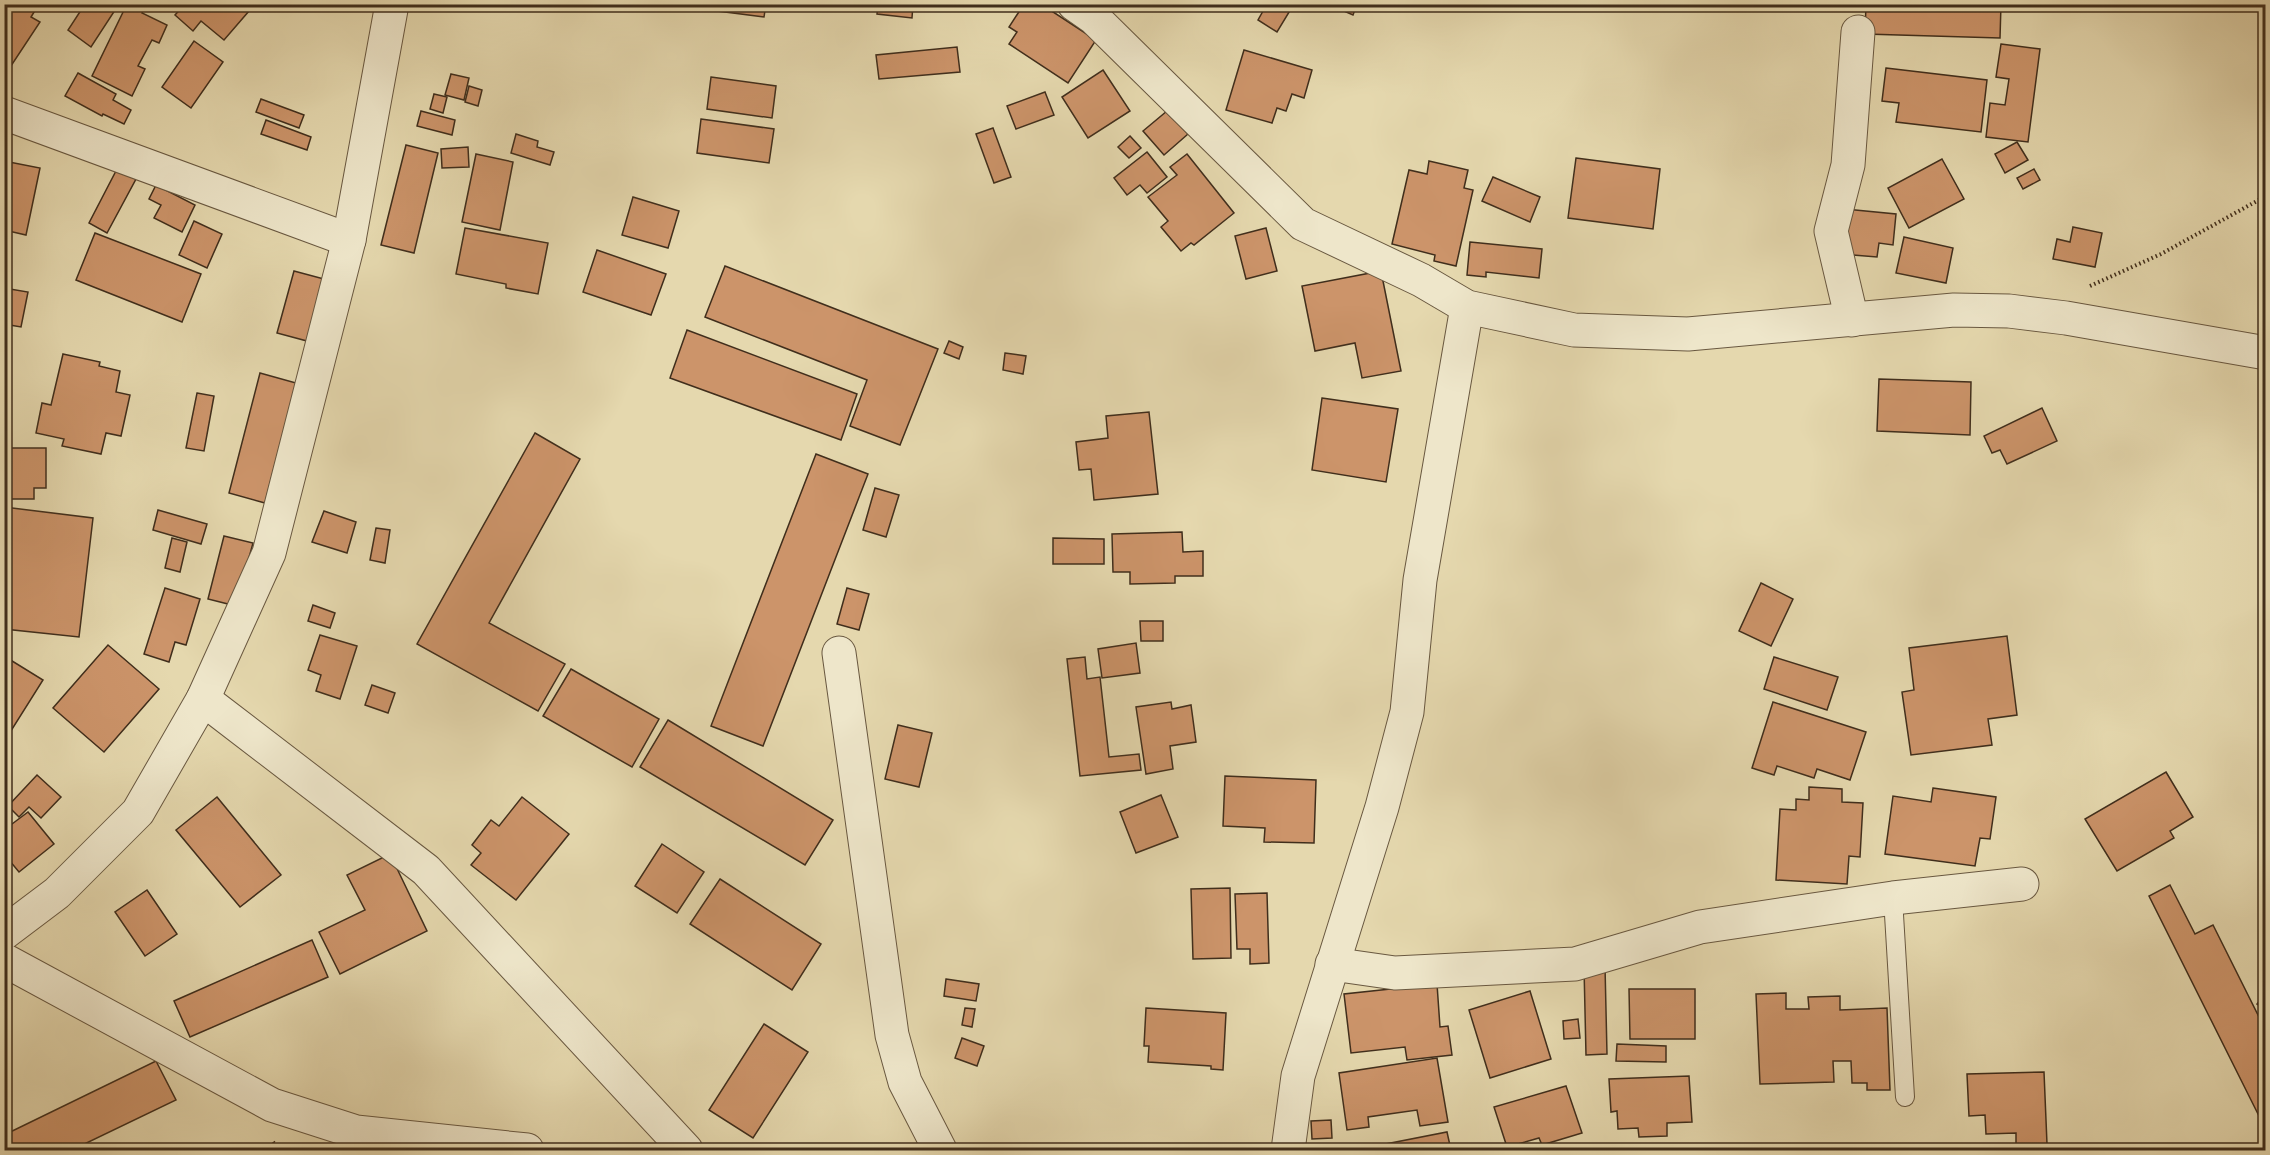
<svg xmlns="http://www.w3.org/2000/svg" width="2270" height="1155" font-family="'IM FELL DW Pica',serif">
<rect width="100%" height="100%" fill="#e5d8ae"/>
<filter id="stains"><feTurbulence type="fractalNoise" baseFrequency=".00333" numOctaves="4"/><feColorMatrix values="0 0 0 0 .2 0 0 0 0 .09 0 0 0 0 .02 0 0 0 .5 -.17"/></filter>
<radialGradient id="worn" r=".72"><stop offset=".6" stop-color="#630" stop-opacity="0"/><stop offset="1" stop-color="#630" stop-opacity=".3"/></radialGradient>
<!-- building -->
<g fill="#cc946a" stroke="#402e1c" stroke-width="1.5">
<polygon points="4,4 39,4 31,17 40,22 7,72 4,70"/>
<polygon points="85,4 119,4 91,47 68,30"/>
<polygon points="127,4 143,4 146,6 142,13 167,25 159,43 152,40 138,66 145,69 132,96 92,76"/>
<polygon points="185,4 241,4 249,11 224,40 201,21 193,31 175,15"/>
<polygon points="711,4 766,4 764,17 710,10"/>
<polygon points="878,4 913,4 912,18 877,14"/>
<polygon points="1024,4 1041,4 1096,40 1068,83 1009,44 1017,32 1009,27"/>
<polygon points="1267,4 1294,4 1277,32 1258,20"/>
<polygon points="1336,4 1357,4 1353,15 1335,7"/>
<polygon points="1651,4 1691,4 1673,10 1657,8"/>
<polygon points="1866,4 2001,4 2000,38 1865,34"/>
<polygon points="194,41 223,62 191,108 162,87"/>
<polygon points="2001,44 2040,49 2028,142 1986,137 1990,103 2005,105 2009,79 1996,77"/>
<polygon points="957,47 960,72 879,79 876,55"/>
<polygon points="1244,50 1312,70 1304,98 1292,94 1286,111 1277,108 1272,123 1226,110"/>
<polygon points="1886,68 1987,80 1981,132 1896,122 1899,103 1882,101"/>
<polygon points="1103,70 1130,111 1088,138 1062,97"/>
<polygon points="78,73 116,94 113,100 131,110 124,124 103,114 102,116 65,96"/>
<polygon points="451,74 469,78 464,100 445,95"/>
<polygon points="711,77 776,86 772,118 707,109"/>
<polygon points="469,86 482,90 478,106 465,102"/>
<polygon points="1045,92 1054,115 1016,129 1007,106"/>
<polygon points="434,94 447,97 443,113 430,109"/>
<polygon points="261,99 304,115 299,128 256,112"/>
<polygon points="421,111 455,120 452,135 417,126"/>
<polygon points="1167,111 1188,134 1164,155 1143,131"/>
<polygon points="701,119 774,129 769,163 697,153"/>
<polygon points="266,120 311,137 307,150 261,134"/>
<polygon points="993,128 1011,177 994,183 976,134"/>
<polygon points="516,134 538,141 537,147 554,152 550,165 511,153"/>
<polygon points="1130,136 1141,148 1129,158 1118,147"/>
<polygon points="2017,142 2028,160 2005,173 1995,154"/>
<polygon points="406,145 438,153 414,253 381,245"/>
<polygon points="468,147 469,167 442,168 441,149"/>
<polygon points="1147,152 1167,177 1147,193 1140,185 1127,195 1114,178"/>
<polygon points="476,154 513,162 500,230 462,222"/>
<polygon points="1187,154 1234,213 1194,245 1191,243 1181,251 1161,227 1168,221 1148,197 1177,175 1170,167"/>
<polygon points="1576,158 1660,169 1653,229 1568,218"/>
<polygon points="1942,159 1964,199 1909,228 1888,188"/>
<polygon points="4,161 40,168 26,235 4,230"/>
<polygon points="1429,161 1468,170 1464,188 1473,190 1456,266 1434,261 1435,255 1392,244 1409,170 1427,174"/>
<polygon points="117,169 136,179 107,233 89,223"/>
<polygon points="2034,169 2040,180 2023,189 2017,178"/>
<polygon points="1493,177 1540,197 1530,222 1482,201"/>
<polygon points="156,185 195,205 182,232 154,218 161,205 149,199"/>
<polygon points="633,197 679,211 668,248 622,235"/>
<polygon points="1845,209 1896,214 1893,245 1879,243 1877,257 1841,254"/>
<polygon points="194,221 222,234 207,268 179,255"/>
<polygon points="2073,227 2102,233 2095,267 2053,259 2057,239 2070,242"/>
<polygon points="465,228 548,243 538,294 506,288 506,284 456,274"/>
<polygon points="1266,228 1277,271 1246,279 1235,236"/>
<polygon points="95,233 201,274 182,322 76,280"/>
<polygon points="1904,237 1953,248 1946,283 1896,273"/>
<polygon points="1470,242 1542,249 1539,278 1486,272 1486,277 1467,275"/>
<polygon points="597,250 666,274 651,315 583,292"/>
<polygon points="725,266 938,349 900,445 850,426 867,380 705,317"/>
<polygon points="294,271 324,279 307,341 277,333"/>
<polygon points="1381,271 1401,371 1362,378 1355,343 1315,351 1302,286"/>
<polygon points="4,288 28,292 21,327 4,324"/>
<polygon points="687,330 857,394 841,440 670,378"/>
<polygon points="949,341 963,347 959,359 944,353"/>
<polygon points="1005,353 1026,356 1023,374 1003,370"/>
<polygon points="63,354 100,362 99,366 120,371 116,392 130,395 121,436 106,433 101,454 62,446 64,439 36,433 42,403 51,405"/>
<polygon points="260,373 296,383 265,503 229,493"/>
<polygon points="1879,379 1971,382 1970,435 1877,431"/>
<polygon points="197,393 214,396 204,451 186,448"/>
<polygon points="1322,398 1398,409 1386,482 1312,470"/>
<polygon points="2042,408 2057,441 2007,464 2000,450 1992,453 1984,436"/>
<polygon points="1149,412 1158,494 1094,500 1091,469 1079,470 1076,442 1108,438 1106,416"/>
<polygon points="535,433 580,459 489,623 565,664 538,711 417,644"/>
<polygon points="4,448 46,448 46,488 34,488 34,499 4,499"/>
<polygon points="816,454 868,474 763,746 711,726"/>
<polygon points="875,488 899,495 886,537 863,530"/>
<polygon points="4,507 93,518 79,637 4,629"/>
<polygon points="158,510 207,524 201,544 153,530"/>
<polygon points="324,511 356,522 347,553 312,542"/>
<polygon points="376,528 390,530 385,563 370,560"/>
<polygon points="1182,532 1183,552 1203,551 1203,576 1175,576 1175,583 1130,584 1130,572 1113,572 1112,534"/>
<polygon points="224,536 253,543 236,606 208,599"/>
<polygon points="172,538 187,542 180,572 165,568"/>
<polygon points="1053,538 1104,539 1104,564 1053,564"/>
<polygon points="1761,583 1793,599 1771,646 1739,631"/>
<polygon points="165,588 200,599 186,645 175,642 169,662 144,654"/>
<polygon points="847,588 869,594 859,630 837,624"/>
<polygon points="313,605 335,613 330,628 308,621"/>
<polygon points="1140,621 1163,621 1163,641 1141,641"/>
<polygon points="320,635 357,646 340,699 316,691 321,675 308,670"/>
<polygon points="2007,636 2017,715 1988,719 1992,745 1911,755 1902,692 1914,690 1909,648"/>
<polygon points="1136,643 1140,673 1102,678 1098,649"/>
<polygon points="108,645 159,689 104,752 53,708"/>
<polygon points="4,656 43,680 9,734 4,731"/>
<polygon points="1085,657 1087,679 1100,677 1109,757 1139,754 1141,770 1080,776 1067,659"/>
<polygon points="1774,657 1838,677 1827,710 1764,689"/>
<polygon points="571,669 659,719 632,767 543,716"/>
<polygon points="372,685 395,693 388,713 365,705"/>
<polygon points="1171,702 1172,709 1191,705 1196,742 1170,746 1173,769 1146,774 1136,707"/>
<polygon points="1773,702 1866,732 1850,780 1817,769 1814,778 1777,766 1774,775 1752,768"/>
<polygon points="668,720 833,820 805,865 640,767"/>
<polygon points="898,725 932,733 919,787 885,779"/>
<polygon points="2166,772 2193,817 2170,831 2174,838 2117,871 2085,819"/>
<polygon points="37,775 61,797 41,818 29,807 19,817 8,806"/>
<polygon points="1225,776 1316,780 1314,843 1264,842 1265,828 1223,826"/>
<polygon points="1809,787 1842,789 1842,802 1863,803 1860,857 1849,856 1847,884 1776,880 1780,809 1796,810 1796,799 1809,800"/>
<polygon points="1933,788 1996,797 1990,839 1980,838 1975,866 1885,854 1893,796 1931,802"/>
<polygon points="1161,795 1178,837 1136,853 1120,812"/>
<polygon points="217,797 281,875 240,907 176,830"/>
<polygon points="522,797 569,834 516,900 471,865 481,853 472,845 491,820 499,826"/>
<polygon points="28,812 54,844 19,872 4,854 4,830"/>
<polygon points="662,844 704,872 677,913 635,886"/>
<polygon points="390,854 427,931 340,974 319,932 365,910 347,875"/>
<polygon points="720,879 821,944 792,990 690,924"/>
<polygon points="2170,885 2195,934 2213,925 2266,1031 2266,1130 2149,896"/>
<polygon points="1230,888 1231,958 1193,959 1191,889"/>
<polygon points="147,890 177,934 145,956 115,912"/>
<polygon points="1267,893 1269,963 1250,964 1250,949 1237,949 1235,894"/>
<polygon points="312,940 328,977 190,1037 174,1001"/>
<polygon points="1605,966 1607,1054 1586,1055 1584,967"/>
<polygon points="946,979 979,984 976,1001 944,996"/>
<polygon points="1437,984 1440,1027 1448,1026 1452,1055 1407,1060 1405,1047 1351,1053 1344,994"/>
<polygon points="1629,989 1695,989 1695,1039 1630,1039"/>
<polygon points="1530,991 1551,1059 1490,1078 1469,1010"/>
<polygon points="2266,992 2266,1010 2257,1004"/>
<polygon points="1786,993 1786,1009 1809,1009 1808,997 1840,996 1840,1010 1887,1008 1890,1090 1867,1090 1867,1083 1852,1083 1851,1061 1833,1061 1834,1082 1760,1084 1756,994"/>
<polygon points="965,1008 975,1009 972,1027 962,1025"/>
<polygon points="1146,1008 1226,1013 1223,1070 1211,1069 1211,1066 1148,1062 1149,1046 1144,1046"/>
<polygon points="1578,1019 1580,1038 1564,1039 1563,1021"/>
<polygon points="764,1024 808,1052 753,1138 709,1110"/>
<polygon points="962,1038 984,1046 977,1066 955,1058"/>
<polygon points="1617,1044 1666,1046 1666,1062 1616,1061"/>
<polygon points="1437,1058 1448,1122 1420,1126 1417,1110 1368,1117 1369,1127 1347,1130 1339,1073"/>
<polygon points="156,1061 176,1100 72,1150 4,1150 4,1135"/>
<polygon points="2044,1072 2047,1144 2016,1145 2016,1133 1986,1134 1985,1115 1969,1116 1967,1074"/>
<polygon points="1689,1076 1692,1122 1667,1123 1667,1136 1639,1137 1638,1128 1618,1129 1617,1111 1611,1112 1609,1079"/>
<polygon points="1566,1086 1582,1133 1542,1145 1539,1138 1507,1147 1494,1107"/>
<polygon points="1331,1120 1332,1138 1312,1139 1311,1121"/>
<polygon points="1447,1132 1451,1150 1355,1150"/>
</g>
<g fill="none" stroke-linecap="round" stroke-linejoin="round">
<defs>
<polyline id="lane" points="1893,898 1905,1097"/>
<g id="street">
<polyline points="1074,4 1094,18 1303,224 1421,280 1467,307 1574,330 1688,334 1954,310 2009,311 2066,318 2266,353"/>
<polyline points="4,113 349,240"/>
<polyline points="1852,320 1831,231 1848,165 1858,32"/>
<polyline points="839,653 892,1035 905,1082 940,1150"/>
<polyline points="203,699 426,870 686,1150"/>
<polyline points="4,933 57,893 138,812 203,699 269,553 349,240 392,4"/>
<polyline points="4,960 272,1105 356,1132 527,1150"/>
<polyline points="1332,964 1395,973 1575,964 1700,927 1893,898 2022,884"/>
<polyline points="1288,1150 1298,1076 1382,807 1407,712 1420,580 1467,307"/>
</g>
</defs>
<!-- lane casing -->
<use href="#lane" stroke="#695840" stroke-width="20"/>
<!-- street casing -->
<use href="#street" stroke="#695840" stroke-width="35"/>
<!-- path -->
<g stroke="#402e1c" stroke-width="4" stroke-dasharray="1.5 3" stroke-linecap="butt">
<polyline points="2090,286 2161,254 2266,196"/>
<polyline points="273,1142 279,1150"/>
</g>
<!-- lane -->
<use href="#lane" stroke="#eee6ca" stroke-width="18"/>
<!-- street -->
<use href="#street" stroke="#eee6ca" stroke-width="33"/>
</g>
<!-- margin -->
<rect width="2270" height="1155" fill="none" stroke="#e5d8ae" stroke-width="24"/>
<rect x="6" y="6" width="2258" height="1143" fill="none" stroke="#402e1c" stroke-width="3"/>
<rect x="12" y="12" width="2246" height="1131" fill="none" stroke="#402e1c" stroke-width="1.5"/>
<rect width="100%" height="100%" filter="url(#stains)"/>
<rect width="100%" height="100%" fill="url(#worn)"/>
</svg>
